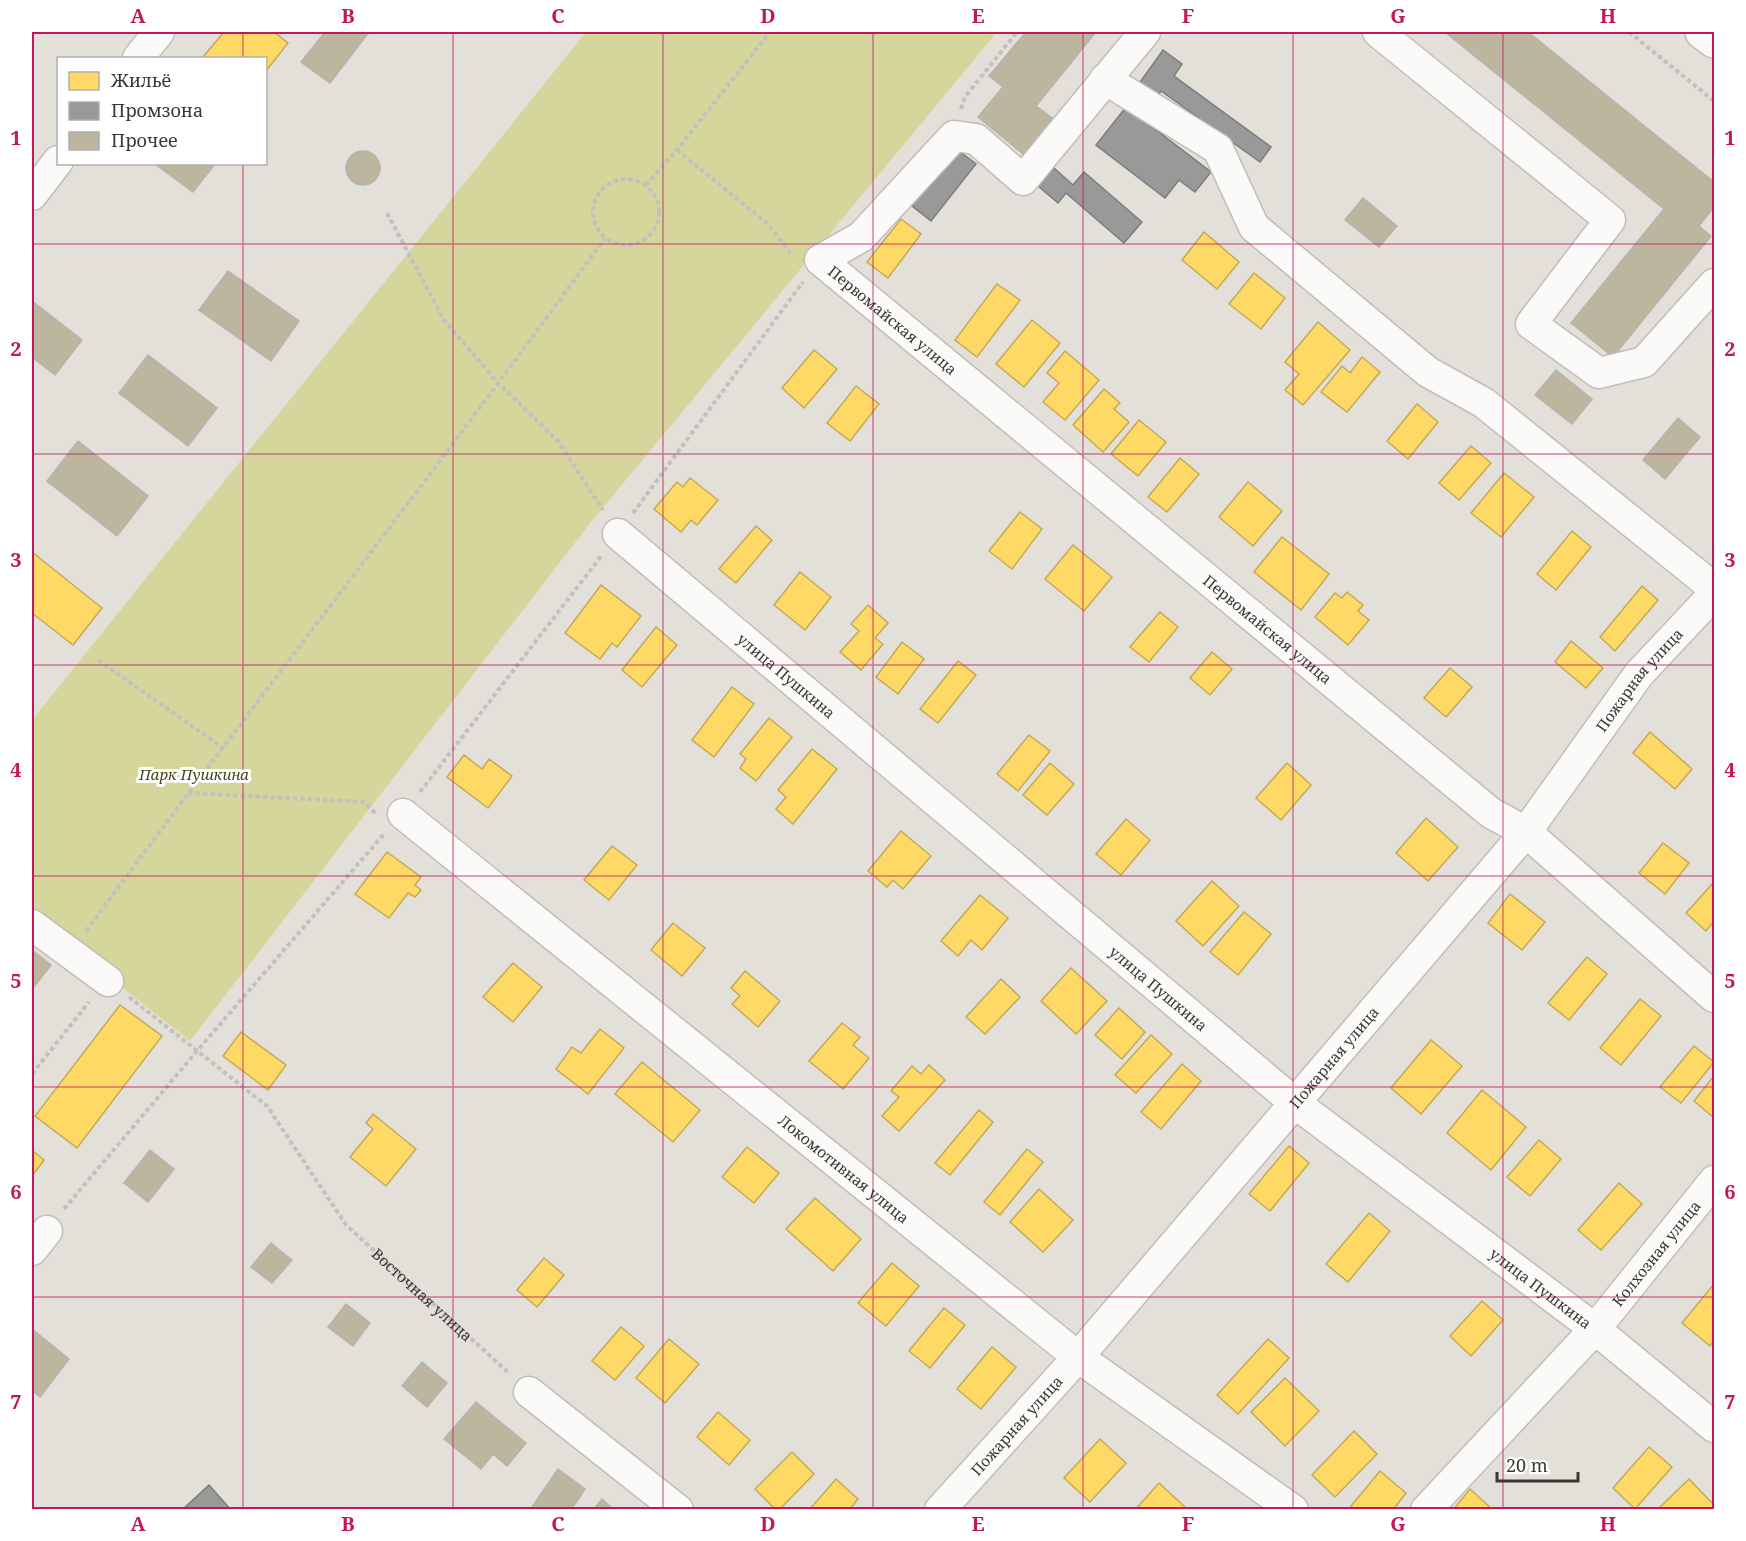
<svg xmlns="http://www.w3.org/2000/svg" width="1746" height="1541" font-family="'Noto Serif',serif">
<rect width="100%" height="100%" fill="#e2e0d9"/>
<!-- green -->
<polygon fill="#d5d69c" points="586,32 997,32 591,522 190,1041 32,916 32,720"/>
<!-- homes -->
<g fill="#ffd966" stroke="#c4a957" stroke-width="1.5">
<polygon points="224,32 274,32 288,43 266,71 266,58 202,58"/>
<polygon points="901,219 921,234 888,278 867,262"/>
<polygon points="1204,232 1239,262 1217,289 1182,260"/>
<polygon points="1254,273 1285,298 1261,329 1229,304"/>
<polygon points="997,284 1020,300 977,357 955,340"/>
<polygon points="1032,320 1060,343 1024,387 996,364"/>
<polygon points="1318,322 1350,350 1303,405 1285,390 1299,374 1285,362"/>
<polygon points="814,350 837,369 804,408 782,388"/>
<polygon points="1065,351 1099,380 1065,420 1043,402 1059,383 1047,373"/>
<polygon points="1362,357 1380,372 1347,412 1321,392 1342,366 1350,373"/>
<polygon points="856,386 879,404 850,441 827,423"/>
<polygon points="1104,389 1120,403 1114,409 1129,422 1103,452 1073,425"/>
<polygon points="1417,404 1438,422 1408,459 1387,441"/>
<polygon points="1139,420 1166,442 1138,476 1111,454"/>
<polygon points="1471,446 1491,463 1459,500 1439,483"/>
<polygon points="1180,458 1199,474 1167,512 1148,497"/>
<polygon points="1504,473 1534,497 1501,537 1471,513"/>
<polygon points="690,478 718,500 697,525 691,520 681,532 654,509 677,482 683,487"/>
<polygon points="1248,482 1282,511 1253,546 1219,517"/>
<polygon points="1020,512 1042,529 1012,569 989,551"/>
<polygon points="756,526 772,540 736,583 719,569"/>
<polygon points="1572,531 1591,547 1556,590 1537,574"/>
<polygon points="1282,537 1329,574 1301,610 1254,572"/>
<polygon points="1073,545 1112,577 1084,611 1045,579"/>
<polygon points="32,552 102,608 73,645 32,613"/>
<polygon points="800,572 831,597 805,630 774,605"/>
<polygon points="601,585 641,616 617,647 612,643 600,659 565,633"/>
<polygon points="1642,586 1658,600 1615,651 1600,637"/>
<polygon points="1347,592 1363,605 1358,611 1369,620 1348,645 1315,617 1335,593 1342,598"/>
<polygon points="868,605 888,623 875,638 883,644 861,670 840,652 859,631 851,624"/>
<polygon points="1160,612 1178,627 1149,662 1130,647"/>
<polygon points="656,627 677,645 642,687 622,670"/>
<polygon points="1571,641 1603,668 1586,688 1555,662"/>
<polygon points="902,642 924,659 898,694 876,677"/>
<polygon points="1212,652 1232,669 1210,695 1190,678"/>
<polygon points="958,661 976,675 938,723 920,709"/>
<polygon points="1450,668 1472,687 1446,717 1424,698"/>
<polygon points="732,687 754,704 714,757 692,740"/>
<polygon points="769,718 792,737 756,781 740,768 746,759 740,754"/>
<polygon points="1650,732 1692,769 1675,789 1633,753"/>
<polygon points="1029,735 1050,751 1018,791 997,774"/>
<polygon points="812,749 837,769 793,824 776,809 786,797 778,790"/>
<polygon points="464,755 482,769 489,759 512,776 488,808 447,777"/>
<polygon points="1050,763 1074,784 1047,815 1023,795"/>
<polygon points="1287,763 1311,785 1281,820 1256,798"/>
<polygon points="1426,818 1458,847 1428,881 1396,853"/>
<polygon points="1126,819 1150,840 1121,875 1096,854"/>
<polygon points="901,831 931,856 903,889 893,880 887,887 868,871"/>
<polygon points="1663,843 1689,863 1665,894 1639,873"/>
<polygon points="612,846 637,865 609,900 584,880"/>
<polygon points="387,852 421,877 415,885 421,890 415,897 408,893 389,918 355,894"/>
<polygon points="1212,881 1239,906 1203,946 1176,921"/>
<polygon points="1714,882 1714,921 1706,931 1686,913"/>
<polygon points="1510,894 1545,922 1522,950 1488,923"/>
<polygon points="980,895 1008,918 982,950 971,940 958,956 941,941"/>
<polygon points="1244,912 1271,934 1238,975 1210,952"/>
<polygon points="673,923 705,948 682,976 651,950"/>
<polygon points="1587,957 1607,974 1569,1020 1548,1003"/>
<polygon points="513,963 542,987 513,1022 483,997"/>
<polygon points="1071,968 1107,1001 1076,1034 1041,1001"/>
<polygon points="745,971 780,1001 758,1027 732,1004 740,996 731,988"/>
<polygon points="1001,979 1020,997 985,1034 966,1017"/>
<polygon points="1640,999 1661,1016 1621,1065 1600,1048"/>
<polygon points="120,1005 162,1036 77,1148 35,1116"/>
<polygon points="1119,1008 1145,1032 1122,1059 1095,1035"/>
<polygon points="842,1023 860,1037 853,1045 869,1058 843,1089 809,1061"/>
<polygon points="600,1029 624,1048 588,1094 556,1069 572,1047 581,1053"/>
<polygon points="241,1032 286,1065 268,1090 223,1056"/>
<polygon points="1151,1035 1172,1054 1136,1093 1115,1075"/>
<polygon points="1431,1040 1462,1066 1421,1114 1391,1088"/>
<polygon points="1694,1046 1714,1062 1681,1103 1660,1087"/>
<polygon points="642,1062 700,1110 673,1142 615,1094"/>
<polygon points="1182,1064 1201,1081 1161,1129 1141,1112"/>
<polygon points="929,1065 945,1080 899,1131 882,1116 899,1097 891,1091 912,1066 921,1074"/>
<polygon points="1714,1076 1714,1118 1694,1101"/>
<polygon points="1482,1090 1526,1127 1491,1170 1447,1133"/>
<polygon points="979,1110 993,1122 950,1175 935,1163"/>
<polygon points="373,1114 416,1149 386,1186 350,1157 373,1129 366,1123"/>
<polygon points="1539,1140 1561,1159 1530,1196 1507,1177"/>
<polygon points="1289,1146 1309,1163 1270,1211 1249,1194"/>
<polygon points="747,1147 779,1173 754,1203 722,1177"/>
<polygon points="1027,1149 1043,1162 1000,1215 984,1202"/>
<polygon points="32,1150 44,1160 32,1176"/>
<polygon points="1619,1183 1642,1204 1601,1250 1578,1230"/>
<polygon points="1039,1189 1073,1220 1043,1252 1010,1222"/>
<polygon points="815,1198 861,1239 833,1271 786,1229"/>
<polygon points="1369,1213 1390,1231 1348,1282 1326,1264"/>
<polygon points="544,1258 564,1275 537,1307 517,1290"/>
<polygon points="892,1263 919,1286 886,1326 858,1303"/>
<polygon points="1714,1284 1714,1340 1710,1346 1682,1323"/>
<polygon points="1482,1301 1503,1320 1471,1356 1450,1336"/>
<polygon points="944,1308 965,1325 930,1368 909,1351"/>
<polygon points="621,1327 644,1346 615,1380 592,1361"/>
<polygon points="669,1339 699,1364 665,1403 636,1378"/>
<polygon points="1268,1339 1289,1358 1238,1414 1217,1395"/>
<polygon points="992,1347 1016,1367 981,1409 957,1389"/>
<polygon points="1285,1378 1319,1411 1285,1446 1251,1412"/>
<polygon points="718,1412 750,1440 729,1465 697,1437"/>
<polygon points="1354,1431 1377,1454 1335,1497 1312,1475"/>
<polygon points="1100,1439 1126,1463 1090,1502 1064,1478"/>
<polygon points="1649,1447 1672,1467 1635,1509 1613,1488"/>
<polygon points="792,1452 814,1474 779,1510 776,1510 755,1489"/>
<polygon points="1380,1471 1406,1493 1393,1510 1354,1510 1351,1506"/>
<polygon points="836,1479 858,1499 849,1510 809,1510"/>
<polygon points="1689,1479 1714,1505 1714,1510 1657,1510"/>
<polygon points="1159,1483 1185,1507 1183,1510 1135,1510"/>
<polygon points="1470,1489 1492,1509 1492,1510 1453,1510"/>
</g>
<!-- industry -->
<g fill="#999" stroke="#7c7c7a" stroke-width="1.5">
<polygon points="1163,50 1182,64 1174,76 1271,147 1260,162 1161,91 1156,98 1138,85"/>
<polygon points="1126,107 1211,172 1195,192 1179,180 1165,198 1096,145"/>
<polygon points="955,148 976,164 931,221 911,205"/>
<polygon points="1054,168 1073,185 1084,172 1142,222 1124,243 1066,193 1058,203 1038,186"/>
<polygon points="209,1485 231,1510 182,1510"/>
</g>
<!-- building -->
<g fill="#bcb69e" stroke="#b4b3ae" stroke-width="1.5">
<polygon points="325,32 369,32 330,83 301,62"/>
<polygon points="1026,32 1096,32 1036,106 1052,118 1023,154 978,117 1003,87 989,76"/>
<polygon points="1445,32 1528,32 1714,182 1714,207 1699,226 1711,236 1613,357 1571,323 1664,209"/>
<circle cx="363" cy="168" r="17"/>
<polygon points="155,164 215,164 193,192"/>
<polygon points="1363,198 1397,226 1379,247 1345,220"/>
<polygon points="228,271 299,321 271,361 199,310"/>
<polygon points="32,301 82,340 55,375 32,357"/>
<polygon points="148,355 217,408 188,446 119,393"/>
<polygon points="1556,370 1592,399 1572,424 1535,395"/>
<polygon points="1678,418 1700,437 1665,479 1643,460"/>
<polygon points="78,441 148,496 117,536 47,481"/>
<polygon points="32,950 51,965 32,989"/>
<polygon points="150,1150 174,1169 148,1202 124,1183"/>
<polygon points="271,1243 292,1260 272,1283 251,1267"/>
<polygon points="346,1304 370,1323 353,1346 328,1327"/>
<polygon points="32,1329 69,1359 40,1397 32,1390"/>
<polygon points="422,1362 447,1383 427,1407 402,1386"/>
<polygon points="476,1402 526,1443 507,1466 493,1454 481,1469 444,1439"/>
<polygon points="558,1469 585,1489 571,1510 530,1510"/>
<polygon points="602,1499 614,1510 593,1510"/>
</g>
<g fill="none" stroke-linecap="round" stroke-linejoin="round">
<defs>
<g id="minor">
<path id="s2" d="M1145,32L1023,180L976,139L954,136L861,237L820,260L1491,813L1526,832L1714,997"/>
<polyline points="1378,32 1610,220 1531,324 1599,373 1644,362 1714,284"/>
<polyline points="138,58 159,32"/>
<polyline points="1105,79 1218,149 1254,227 1428,372 1484,403 1714,588"/>
<polyline points="32,195 58,161"/>
<path id="s3" d="M618,534L1295,1103L1595,1329L1714,1427"/>
<path id="s4" d="M403,814L1078,1357L1293,1510"/>
<polyline points="32,925 108,981"/>
<polyline points="32,1250 47,1231"/>
<polyline points="529,1392 678,1510"/>
<path id="s5" d="M940,1510L1078,1357L1526,832L1639,674L1714,594"/>
<path id="s6" d="M1426,1510L1595,1329L1714,1181"/>
</g>
<polyline id="major" points="1702,32 1714,41"/>
</defs>
<!-- minor casing -->
<use href="#minor" stroke="#bfbeb8" stroke-width="33"/>
<!-- major casing -->
<use href="#major" stroke="#bfbeb8" stroke-width="36"/>
<!-- path -->
<g stroke="#c1c1be" stroke-width="4" stroke-dasharray="4.5 3" stroke-linecap="butt">
<polyline points="1629,32 1714,101"/>
<polyline points="961,109 965,97 1017,32"/>
<polyline points="677,150 767,223 792,255"/>
<circle cx="626" cy="212" r="33"/>
<polyline points="646,185 677,150 770,32"/>
<polyline points="387,213 444,320 499,384 558,441 603,510"/>
<polyline points="633,513 803,282"/>
<polyline points="98,660 223,748"/>
<polyline points="420,792 602,555"/>
<polyline points="188,793 364,802 376,814"/>
<path d="M86,931C257,699 435,472 605,238"/>
<path id="s1" d="M129,997L267,1106L346,1225L509,1373"/>
<polyline points="32,1074 89,1002"/>
<polyline points="64,1209 197,1051 384,834"/>
</g>
<!-- minor -->
<use href="#minor" stroke="#fbfaf9" stroke-width="30"/>
<!-- major -->
<use href="#major" stroke="#fbfaf9" stroke-width="33"/>
</g>
<!-- grid -->
<path fill="none" stroke="#c2185b" stroke-width="1.5" stroke-opacity="0.55" d="M243,32V58M453,32V1510M663,32V1510M873,32V1510M1083,32V1510M1293,32V1510M1503,32V1510M243,164V1510M32,244H1714M32,454H1714M32,665H1714M32,876H1714M32,1087H1714M32,1297H1714"/>
<g text-anchor="middle" dominant-baseline="central" stroke-width="6" stroke-linejoin="round" paint-order="stroke">
<!-- street labels -->
<g font-size="15" fill="#393833" stroke="#fff">
<text stroke="none"><textPath href="#s2" startOffset="555">Первомайская улица</textPath></text>
<text stroke="none"><textPath href="#s2" startOffset="1041">Первомайская улица</textPath></text>
<text stroke="none"><textPath href="#s3" startOffset="220">улица Пушкина</textPath></text>
<text stroke="none"><textPath href="#s5" startOffset="1086">Пожарная улица</textPath></text>
<text stroke="none"><textPath href="#s3" startOffset="706">улица Пушкина</textPath></text>
<text stroke="none"><textPath href="#s5" startOffset="600">Пожарная улица</textPath></text>
<text stroke="none"><textPath href="#s4" startOffset="566">Локомотивная улица</textPath></text>
<text stroke="none"><textPath href="#s6" startOffset="345">Колхозная улица</textPath></text>
<text stroke="none"><textPath href="#s3" startOffset="1192">улица Пушкина</textPath></text>
<text stroke="none"><textPath href="#s1" startOffset="422">Восточная улица</textPath></text>
<text stroke="none"><textPath href="#s5" startOffset="114">Пожарная улица</textPath></text>
</g>
<!-- park labels -->
<g font-size="15" font-style="italic" fill="#46471b" stroke="#fff">
<text x="194" y="774">Парк Пушкина</text>
</g>
</g>
<!-- border -->
<rect width="1746" height="1541" fill="none" stroke="#ffffff" stroke-width="66"/>
<!-- legend -->
<rect x="57" y="57" width="210" height="108" fill="#ffffff" stroke="#b0afad" stroke-width="1.5"/>
<rect x="69" y="72" width="30" height="18" fill="#ffd966" stroke="#b0afad" stroke-width="1.5"/>
<text x="111" y="87" font-size="18" fill="#393833">Жильё</text>
<rect x="69" y="102" width="30" height="18" fill="#999999" stroke="#b0afad" stroke-width="1.5"/>
<text x="111" y="117" font-size="18" fill="#393833">Промзона</text>
<rect x="69" y="132" width="30" height="18" fill="#bcb69e" stroke="#b0afad" stroke-width="1.5"/>
<text x="111" y="147" font-size="18" fill="#393833">Прочее</text>
<!-- scale -->
<path d="M1497 1472v9h81v-9" fill="none" stroke="#393833" stroke-width="3"/>
<text x="1506" y="1472" font-size="18" fill="#393833" stroke="#ffffff" stroke-width="4.5" paint-order="stroke">20 m</text>
<rect x="33" y="33" width="1680" height="1475" fill="none" stroke="#c2185b" stroke-width="2"/>
<g font-size="20" text-anchor="middle" font-weight="bold" fill="#c2185b">
<text x="138" y="23">A</text>
<text x="348" y="23">B</text>
<text x="558" y="23">C</text>
<text x="768" y="23">D</text>
<text x="978" y="23">E</text>
<text x="1188" y="23">F</text>
<text x="1398" y="23">G</text>
<text x="1608" y="23">H</text>
<text x="16" y="145">1</text>
<text x="1730" y="145">1</text>
<text x="16" y="356">2</text>
<text x="1730" y="356">2</text>
<text x="16" y="567">3</text>
<text x="1730" y="567">3</text>
<text x="16" y="777">4</text>
<text x="1730" y="777">4</text>
<text x="16" y="988">5</text>
<text x="1730" y="988">5</text>
<text x="16" y="1199">6</text>
<text x="1730" y="1199">6</text>
<text x="16" y="1409">7</text>
<text x="1730" y="1409">7</text>
<text x="138" y="1531">A</text>
<text x="348" y="1531">B</text>
<text x="558" y="1531">C</text>
<text x="768" y="1531">D</text>
<text x="978" y="1531">E</text>
<text x="1188" y="1531">F</text>
<text x="1398" y="1531">G</text>
<text x="1608" y="1531">H</text>
</g>
</svg>
